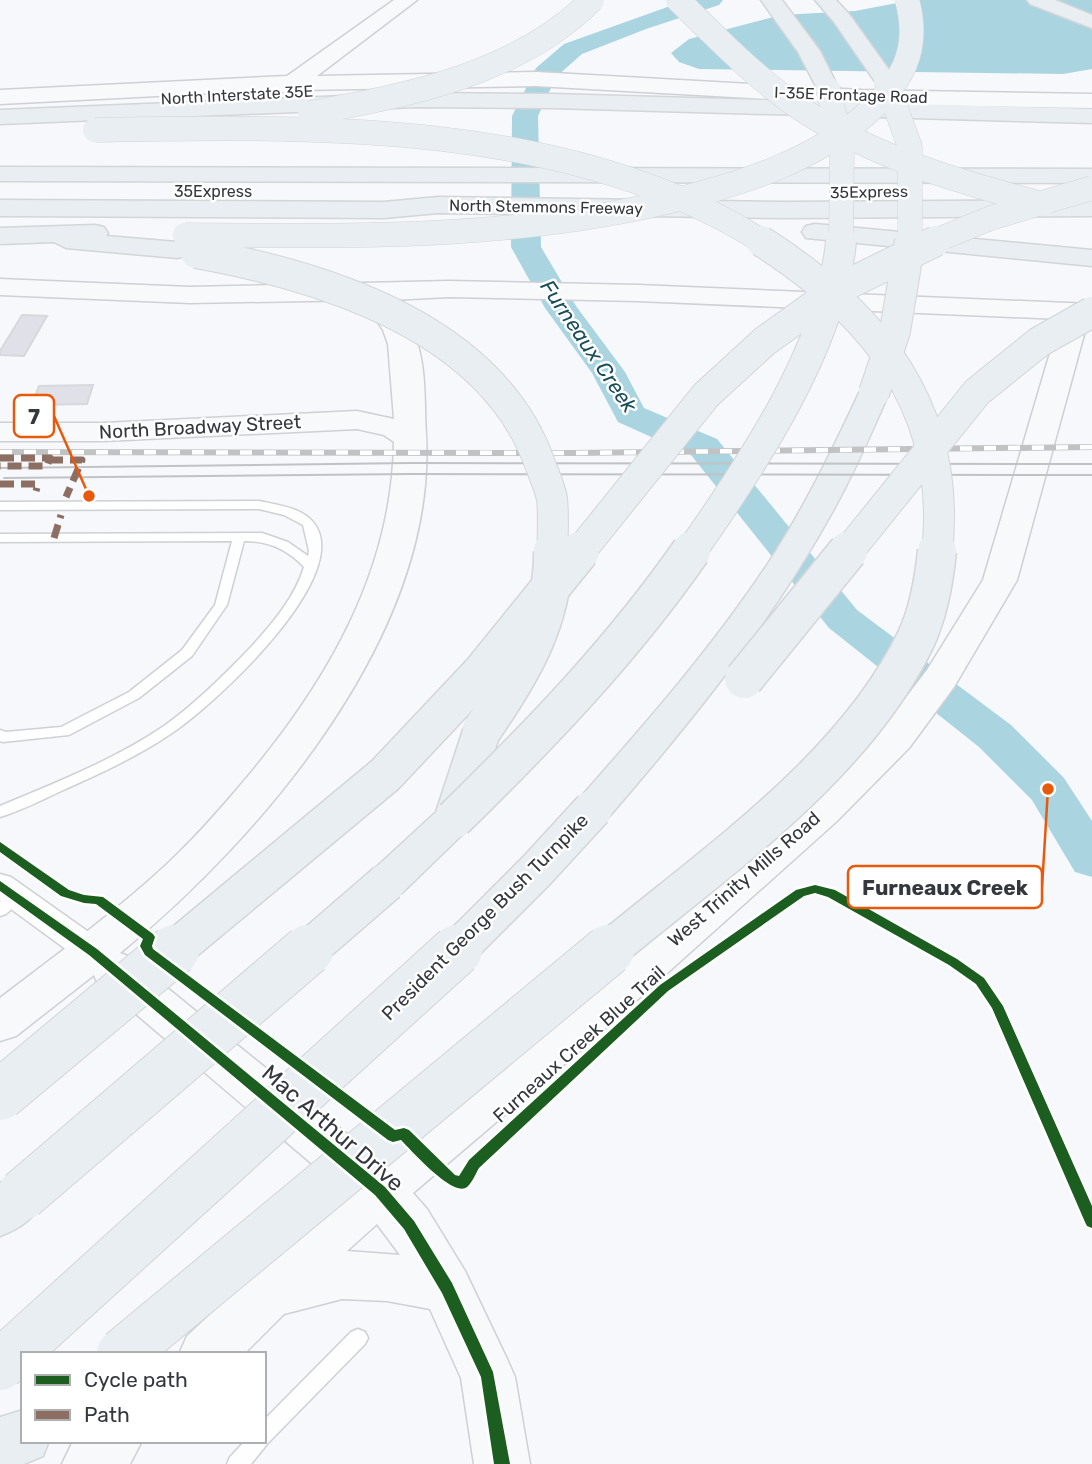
<svg xmlns="http://www.w3.org/2000/svg" width="1092" height="1464" font-family="Rubik,sans-serif">
<rect width="100%" height="100%" fill="#f6f8fb"/>
<!-- water -->
<polygon fill="#aad5e0" points="913,0 1092,0 1092,69 1063,74 699,69 679,62 671,53 689,39 781,15 855,11"/>
<g fill="none" stroke-linecap="round" stroke-linejoin="round">
<!-- river -->
<polygon fill="#aad5e0" fill-rule="evenodd" points="687,0 723,0 719,5 646,29 582,54 556,77 538,116 541,247 576,306 625,372 644,408 717,439 857,610 1011,725 1064,778 1092,821 1092,877 1075,872 1032,800 979,747 829,628 691,455 618,422 592,373 545,308 511,247 512,116 536,68 564,44"/>
</g>
<!-- building -->
<g fill="#e0e0e8" stroke="#d7d7dc" stroke-width="2">
<polygon points="22,315 47,316 24,356 0,355 0,351"/>
<polygon points="93,385 87,404 32,405 39,386"/>
</g>
<g fill="none" stroke-linecap="round" stroke-linejoin="round">
<defs>
<g id="lane">
<path d="M259,501C277,505 300,507 313,522C357,574 213,706 172,733C137,757 97,775 59,792C40,801 20,811 0,817V806C55,783 114,760 164,726C196,703 224,675 251,647C272,624 295,597 304,567C287,549 269,541 244,541L227,605L192,656L139,698L69,735L3,742L0,741V730L6,732L61,727L129,692L182,650L215,605L232,541L0,542V534L262,533L288,542L308,556L309,551L303,525L284,515L259,509L0,510V502Z"/>
<polygon points="17,891 22,893 25,897 6,914 0,916 0,902"/>
<polygon points="358,1329 365,1332 368,1338 365,1344 268,1443 251,1464 227,1464 230,1457 245,1441 264,1441 264,1420 351,1332"/>
</g>
<polygon id="street" points="0,874 11,877 104,943 109,952 104,961 93,964 82,961 0,901"/>
<g id="secondary">
<polygon points="394,0 417,0 317,76 536,72 861,90 1092,94 1092,108 861,104 536,86 298,90 287,94 278,90 0,104 0,90 287,76"/>
<path d="M0,279L190,287L449,281L638,285L1092,304V320H1088L1017,580L954,687L909,748L837,821L589,1043L413,1193L427,1209L465,1271L507,1359L515,1377L530,1464H474L461,1378L430,1309L387,1301L342,1299L284,1314L244,1354H179L187,1336L344,1191L96,980L94,975L16,1036L0,1041V998C56,955 114,913 166,865C196,837 223,806 249,775C329,679 392,570 394,442L384,435L357,429L104,441H0V423H104L357,411L394,419L388,344L383,330L363,300L190,303L0,295ZM449,297L638,301L1060,319L983,580L927,670L881,730L809,801L557,1017L380,1161L128,956L120,953C264,835 437,632 426,435C424,404 427,364 414,335C408,322 399,311 390,300ZM377,1224L400,1255L347,1251Z"/>
<polygon points="73,1441 142,1441 130,1464 62,1464"/>
</g>
<g id="highway">
<polygon points="761,0 782,0 820,51 839,89 836,94 820,94 798,52"/>
<polygon points="815,0 836,0 849,14 897,81 894,86 878,86 834,22"/>
<polygon points="1027,0 1055,0 1092,15 1092,28 1030,4"/>
<polygon points="417,93 552,94 1092,109 1092,123 552,108 417,107 0,124 0,110"/>
<polygon points="0,167 1092,169 1092,183 0,181"/>
<polygon points="438,197 786,202 1092,200 1092,216 786,218 438,213 384,218 0,216 0,200 384,202"/>
<polygon points="815,224 1092,250 1092,266 806,238 802,232 806,226"/>
<polygon points="95,225 104,227 108,233 106,236 177,242 186,244 190,250 186,256 177,258 66,248 54,242 0,244 0,228"/>
<path d="M874,384L885,387L889,393C872,432 855,471 834,509C772,622 691,722 607,819L593,823L579,819L573,809L579,799C646,723 713,647 769,562C804,508 832,451 859,393L863,387Z"/>
<polygon points="482,717 496,721 501,730 474,819 468,829 402,893 387,898 372,893 366,882 372,871 436,812 463,730 468,721"/>
<path d="M22,1173L40,1179L47,1195C37,1216 22,1228 0,1236V1183Z"/>
<polygon points="23,1410 23,1441 49,1441 43,1456 24,1464 0,1464 0,1417"/>
</g>
</defs>
<!-- lane casing -->
<use href="#lane" stroke="#ced0d4" stroke-width="3"/>
<!-- street casing -->
<use href="#street" stroke="#ced0d4" stroke-width="3"/>
<!-- secondary casing -->
<use href="#secondary" stroke="#ced0d4" stroke-width="3"/>
<!-- highway casing -->
<use href="#highway" stroke="#d3d5d7" stroke-width="3"/>
<!-- lane -->
<use href="#lane" fill="#fefefe" fill-rule="evenodd"/>
<!-- street -->
<use href="#street" fill="#fefefe" fill-rule="evenodd"/>
<!-- secondary -->
<use href="#secondary" fill="#f8f9fa" fill-rule="evenodd"/>
<!-- highway -->
<use href="#highway" fill="#e8eef2" fill-rule="evenodd"/>
<!-- tram -->
<g stroke="#c1c2c4" stroke-width="2">
<polyline points="0,468 411,463 1092,464"/>
<polyline points="4,478 410,474 1092,475"/>
</g>
<defs>
<polyline id="rail" points="0,452 572,453 1092,447"/>
</defs>
<!-- rail casing -->
<use href="#rail" stroke="#c1c2c4" stroke-width="6"/>
<!-- rail -->
<use href="#rail" stroke="#fff" stroke-width="4.5" stroke-dasharray="12" stroke-linecap="butt"/>
<defs>
<g id="highway-bridge-far3">
<path d="M678,0C714,35 748,70 788,100C863,154 955,181 1043,204"/>
<polyline points="886,81 910,147 910,242"/>
<polyline points="828,89 842,146 841,242"/>
<path d="M310,113C410,95 518,74 592,0"/>
<path d="M95,130C313,126 572,120 763,242"/>
<path d="M185,235C354,236 522,240 687,197C750,181 814,159 864,116C902,83 921,50 907,0"/>
<polyline points="932,242 991,218 1092,188"/>
</g>
<g id="highway-bridge-far2">
<path d="M761,241C875,314 953,409 937,553"/>
<path d="M196,253C324,276 492,328 540,464C544,475 550,487 552,499C554,516 552,535 553,553"/>
<polyline points="874,393 895,331 910,241"/>
<polyline points="579,553 706,395 765,341 836,290 936,241"/>
<path d="M690,553C750,468 832,346 841,241"/>
<polyline points="847,553 977,392 1039,342 1092,312"/>
</g>
<g id="highway-bridge-far1">
<polyline points="744,679 848,551"/>
<path d="M482,730C520,675 554,620 553,551"/>
<path d="M454,819C540,735 622,650 691,551"/>
<polyline points="172,952 385,775 483,671 580,551"/>
<polyline points="306,952 387,882"/>
<polyline points="455,952 536,871 593,809"/>
<path d="M607,952C715,862 854,768 916,639C929,611 934,581 937,551"/>
</g>
<g id="highway-bridge">
<polyline points="0,1095 174,950"/>
<polyline points="22,1195 308,950"/>
<polyline points="122,1354 609,950"/>
<polyline points="0,1365 457,950"/>
</g>
</defs>
<!-- highway-bridge-far3 casing -->
<use href="#highway-bridge-far3" stroke="#d3d5d7" stroke-width="25" stroke-linecap="butt"/>
<!-- highway-bridge-far2 casing -->
<use href="#highway-bridge-far2" stroke="#d3d5d7" stroke-width="32" stroke-linecap="butt"/>
<!-- highway-bridge-far1 casing -->
<use href="#highway-bridge-far1" stroke="#d3d5d7" stroke-width="41" stroke-linecap="butt"/>
<!-- highway-bridge casing -->
<use href="#highway-bridge" stroke="#d3d5d7" stroke-width="52" stroke-linecap="butt"/>
<!-- highway-bridge-far3 -->
<use href="#highway-bridge-far3" stroke="#e8eef2" stroke-width="24"/>
<!-- highway-bridge-far2 -->
<use href="#highway-bridge-far2" stroke="#e8eef2" stroke-width="30"/>
<!-- highway-bridge-far1 -->
<use href="#highway-bridge-far1" stroke="#e8eef2" stroke-width="38"/>
<!-- highway-bridge -->
<use href="#highway-bridge" stroke="#e8eef2" stroke-width="50"/>
<!-- quiet -->
<g stroke="#8d6e63" stroke-width="7" stroke-dasharray="14 7" stroke-linecap="butt">
<polyline points="0,458 50,458 47,466 0,466"/>
<polyline points="49,460 82,460 66,497"/>
<polyline points="0,484 38,484 36,491"/>
<polyline points="54,538 61,515"/>
</g>
<defs>
<g id="cycleway">
<path d="M0,842L69,890L84,895L103,897L153,934L155,937L152,946L153,949L395,1130L404,1128L409,1130L455,1175L459,1176L469,1160L660,985L796,890L815,885L835,890L957,959L984,978L1003,1006L1092,1206V1228L1087,1226L1085,1222L992,1008L976,984L949,965L828,897L815,893L804,896L668,991L479,1168C476,1173 472,1183 467,1187C453,1198 411,1150 401,1140L393,1142L388,1140L145,955L140,946L143,939L96,904L84,903L61,896L0,852Z"/>
<polygon points="0,881 97,949 385,1187 414,1221 452,1283 493,1372 510,1464 494,1464 481,1377 442,1293 404,1229 375,1195 89,955 0,891"/>
</g>
</defs>
<!-- cycleway casing -->
<use href="#cycleway" stroke="#fff" stroke-width="5"/>
<!-- cycleway -->
<use href="#cycleway" fill="#1b5e20" fill-rule="evenodd"/>
</g>
<g text-anchor="middle" dominant-baseline="central" stroke-width="5" stroke-linejoin="round" paint-order="stroke">
<!-- far-street labels -->
<g font-size="16" fill="#34373d" stroke="#fff">
<text transform="translate(237 95) rotate(-3)">North Interstate 35E</text>
<text transform="translate(851 95) rotate(2)">I-35E Frontage Road</text>
<text x="213" y="191">35Express</text>
<text transform="translate(869 192) rotate(-1)">35Express</text>
<text transform="translate(546 207) rotate(1)">North Stemmons Freeway</text>
</g>
<!-- street labels -->
<g font-size="19" fill="#34373d" stroke="#fff">
<text transform="translate(200 427) rotate(-3)">North Broadway Street</text>
<text transform="translate(744 879) rotate(-41)">West Trinity Mills Road</text>
<text transform="translate(485 917) rotate(-45)">President George Bush Turnpike</text>
<text transform="translate(579 1044) rotate(-42)">Furneaux Creek Blue Trail</text>
</g>
<!-- water labels -->
<g font-size="21" font-style="italic" fill="#194d58" stroke="#fff">
<text transform="translate(589 346) rotate(56)">Furneaux Creek</text>
</g>
<!-- near-street labels -->
<g font-size="23" fill="#34373d" stroke="#fff">
<text transform="translate(333 1128) rotate(41)">Mac Arthur Drive</text>
</g>
</g>
<!-- callouts -->
<path fill="none" stroke="#e8590c" stroke-width="2.5" d="M89 496L54 416M1048 789L1042 887"/>
<g fill="#e8590c" stroke="#fff" stroke-width="2.5">
<circle cx="89" cy="496" r="7"/>
<circle cx="1048" cy="789" r="7"/>
</g>
<g fill="#fff" stroke="#e8590c" stroke-width="2.5">
<rect x="14" y="395" width="40" height="42" rx="7"/>
<rect x="848" y="866" width="194" height="42" rx="7"/>
</g>
<g font-size="21" text-anchor="middle" font-weight="bold" fill="#34373d">
<text x="34" y="424">7</text>
<text x="945" y="895">Furneaux Creek</text>
</g>
<!-- legend -->
<rect x="21" y="1352" width="245" height="91" fill="#ffffff" stroke="#aeafb1" stroke-width="2"/>
<rect x="35" y="1375" width="35" height="10" fill="#1b5e20" stroke="#aeafb1" stroke-width="2"/>
<text x="84" y="1387" font-size="21" fill="#34373d">Cycle path</text>
<rect x="35" y="1410" width="35" height="10" fill="#8d6e63" stroke="#aeafb1" stroke-width="2"/>
<text x="84" y="1422" font-size="21" fill="#34373d">Path</text>
</svg>
